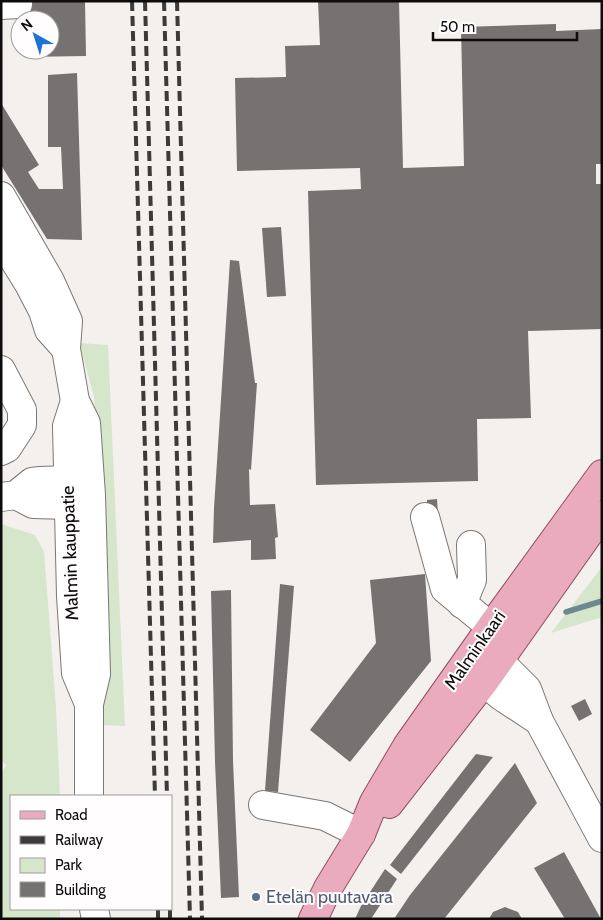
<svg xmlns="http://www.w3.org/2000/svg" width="603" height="920" font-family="Cabin,sans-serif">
<rect width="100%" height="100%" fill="#f3f0ee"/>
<!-- green -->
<g fill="#d5e6cb">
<polygon points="79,343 108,345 125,726 103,725 105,577 94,396"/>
<polygon points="1,524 35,535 44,552 56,708 60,796 11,796 11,909 60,909 60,919 1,919 1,775 6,765 1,760"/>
<polygon points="602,567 602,617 551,633"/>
</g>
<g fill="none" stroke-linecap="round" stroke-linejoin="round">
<!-- stream -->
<polyline stroke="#6d888e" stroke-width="5.5" points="566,612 602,601"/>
</g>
<!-- building -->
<g fill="#757271">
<polygon points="24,1 85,1 86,56 24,57 24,50 50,50 50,20 24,20"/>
<polygon points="318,1 399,1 403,168 464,166 461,27 556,24 556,31 602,29 602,164 596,164 596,184 602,184 602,329 528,331 531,418 477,419 478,481 316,485 308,191 361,189 360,168 237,171 235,78 286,77 285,46 320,45"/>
<polygon points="77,73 82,240 47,239 1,165 1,103 39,165 28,172 39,189 63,189 61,147 48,147 48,75"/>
<polygon points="281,227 286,296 267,297 262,228"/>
<polygon points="230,260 239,261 255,383 257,383 251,470 249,469 250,505 275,504 278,537 275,538 276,559 251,560 251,540 213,543 214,508"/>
<polygon points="437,499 438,514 427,515 427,500"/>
<polygon points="425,574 431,661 350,762 310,730 376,643 370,580"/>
<polygon points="280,584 294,586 278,792 265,791"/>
<polygon points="231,590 233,761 239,897 221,898 215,762 211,591"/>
<polygon points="585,699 592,714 579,721 571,706"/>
<polygon points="476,754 493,757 401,874 390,865"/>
<polygon points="515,763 537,803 444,919 394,919 410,895"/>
<polygon points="564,852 601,919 565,919 534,868"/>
<polygon points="385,869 397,879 371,919 355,919 361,906"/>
<polygon points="505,907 518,912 522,919 489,919 493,912"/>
</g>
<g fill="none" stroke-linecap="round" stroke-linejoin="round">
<defs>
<g id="minor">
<polyline points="1,5 18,4"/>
<polyline points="1,196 50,281 68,321 66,349 75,401 86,423 91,495 96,674 89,704 89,796"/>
<polyline points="1,239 29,284 43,311 49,330 66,349"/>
<polyline points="1,370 22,410 22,425 7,448 1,451"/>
<polyline points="75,401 67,426 71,596 76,673 89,704"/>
<polyline points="16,495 33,504 69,505 85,498"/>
<polyline points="1,497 16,495 32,482 40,481 68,480 83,490"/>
<polyline points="425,517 445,589 491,627"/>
<polyline points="462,604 472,580 471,545"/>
<polyline points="475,656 499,661 527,689 539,721 602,838"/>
<polyline points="474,661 484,682 501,696 539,721"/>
<polyline points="263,805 325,816 361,834"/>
<polyline points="94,909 96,919"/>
</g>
<g id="major">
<polyline points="389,804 484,682 602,515"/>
<polyline points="313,919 328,888 361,834 374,802 407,746 491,627 602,474"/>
</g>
</defs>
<!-- minor casing -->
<use href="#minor" stroke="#7a7775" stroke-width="30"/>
<!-- major casing -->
<use href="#major" stroke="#944f65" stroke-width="30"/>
<!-- minor -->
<use href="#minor" stroke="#fff" stroke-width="28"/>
<!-- major -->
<use href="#major" stroke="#ebabbf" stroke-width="28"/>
<!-- rail -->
<g stroke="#3c3a3a" stroke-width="4" stroke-dasharray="10 5" stroke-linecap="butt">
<polyline points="132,1 155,796"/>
<polyline points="145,1 167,796"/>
<polyline points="164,1 190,919"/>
<polyline points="177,1 202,919"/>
<polyline points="158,909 158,919"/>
<polyline points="170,909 170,919"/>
</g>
</g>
<!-- markers -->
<circle fill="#5c6f8a" stroke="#fffdfd" stroke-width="2" cx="256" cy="897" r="5"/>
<g text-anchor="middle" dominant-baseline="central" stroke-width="4" stroke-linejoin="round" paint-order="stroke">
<!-- street labels -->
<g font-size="18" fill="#0d0c0c" stroke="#fffdfd">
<text transform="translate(70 553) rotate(-92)">Malmin kauppatie</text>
<text transform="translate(475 650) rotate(-55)">Malminkaari</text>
</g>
<!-- service labels -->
<g font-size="18" fill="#4e5e75" stroke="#fffdfd" text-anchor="start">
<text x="266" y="897">Etelän puutavara</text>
</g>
</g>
<!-- border -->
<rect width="603" height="920" fill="none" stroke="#0d0c0c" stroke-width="5"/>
<!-- legend -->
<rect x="10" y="795" width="162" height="115" fill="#fffdfd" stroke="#9e9d9d"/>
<rect x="20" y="811" width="25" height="8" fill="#ebabbf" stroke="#9e9d9d"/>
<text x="55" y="820" font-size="15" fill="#0d0c0c">Road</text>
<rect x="20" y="836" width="25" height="8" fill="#3c3a3a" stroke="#9e9d9d"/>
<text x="55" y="845" font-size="15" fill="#0d0c0c">Railway</text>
<rect x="20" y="858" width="25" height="15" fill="#d5e6cb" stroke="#9e9d9d"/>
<text x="55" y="870" font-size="15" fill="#0d0c0c">Park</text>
<rect x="20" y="882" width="25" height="15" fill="#757271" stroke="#9e9d9d"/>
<text x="55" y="895" font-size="15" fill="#0d0c0c">Building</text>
<!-- north arrow -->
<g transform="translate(35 35) rotate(321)"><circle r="24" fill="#fffdfd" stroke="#9e9d9d"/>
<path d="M0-4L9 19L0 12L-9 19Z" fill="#1c71db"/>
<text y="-8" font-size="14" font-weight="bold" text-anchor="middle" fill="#0d0c0c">N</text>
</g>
<!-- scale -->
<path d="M433 32v8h144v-8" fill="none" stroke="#0d0c0c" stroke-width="2.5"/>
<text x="440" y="32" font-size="15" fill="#0d0c0c" stroke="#fffdfd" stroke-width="4" paint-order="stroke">50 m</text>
</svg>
